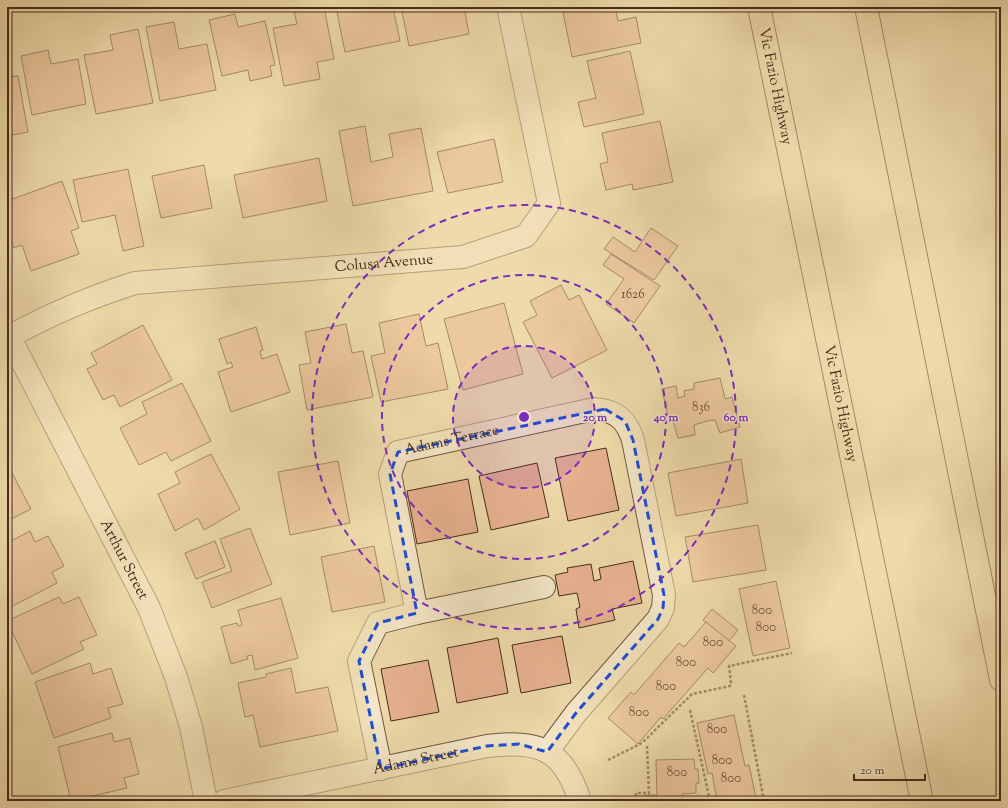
<svg xmlns="http://www.w3.org/2000/svg" width="1008" height="808" font-family="'Sorts Mill Goudy',serif">
<rect width="100%" height="100%" fill="#eedaaa"/>
<filter id="stains"><feTurbulence type="fractalNoise" baseFrequency=".005" numOctaves="4"/><feColorMatrix values="0 0 0 0 .2 0 0 0 0 .09 0 0 0 0 .02 0 0 0 .5 -.17"/></filter>
<radialGradient id="worn" r=".72"><stop offset=".6" stop-color="#630" stop-opacity="0"/><stop offset="1" stop-color="#630" stop-opacity=".3"/></radialGradient>
<!-- building -->
<g fill="#e8b290" stroke="#462b1d">
<polygon points="293,7 324,7 334,59 317,62 320,79 284,86 273,28 297,24"/>
<polygon points="336,7 393,7 400,41 345,52"/>
<polygon points="401,7 464,7 469,34 409,46"/>
<polygon points="562,7 615,7 618,21 636,17 641,43 572,57"/>
<polygon points="235,14 238,27 265,21 275,65 270,66 272,76 250,81 248,70 222,76 209,20"/>
<polygon points="174,22 179,49 207,44 216,90 160,101 146,27"/>
<polygon points="138,29 153,103 96,114 84,55 113,50 110,35"/>
<polygon points="48,50 51,64 78,59 86,104 32,115 21,56"/>
<polygon points="630,51 644,114 584,127 578,102 596,98 587,61"/>
<polygon points="18,76 28,132 7,136 7,77"/>
<polygon points="660,121 673,182 633,190 632,184 606,190 600,164 608,162 602,133"/>
<polygon points="365,126 371,162 393,157 389,134 421,128 433,191 353,206 339,131"/>
<polygon points="494,139 503,182 448,193 437,152"/>
<polygon points="319,158 327,201 243,218 234,175"/>
<polygon points="204,165 212,208 161,218 152,176"/>
<polygon points="128,169 144,246 123,251 115,215 82,222 73,180"/>
<polygon points="62,181 79,228 71,231 79,254 31,271 22,245 14,248 7,228 7,201"/>
<polygon points="651,228 678,246 654,280 604,249 613,237 635,252"/>
<polygon points="611,254 660,286 634,323 606,304 624,279 603,265"/>
<polygon points="561,285 569,300 579,295 607,350 552,378 523,322 537,315 530,301"/>
<polygon points="504,303 523,374 463,390 444,319"/>
<polygon points="419,314 426,346 438,343 448,389 381,402 371,356 385,353 379,323"/>
<polygon points="346,324 352,353 363,351 373,397 307,410 299,365 311,363 305,332"/>
<polygon points="143,325 172,380 120,407 114,395 103,400 87,369 97,364 91,353"/>
<polygon points="256,327 263,350 260,351 262,359 277,354 290,392 231,412 218,372 233,367 231,362 227,364 219,339"/>
<polygon points="720,378 725,399 732,397 740,427 720,433 715,420 707,421 694,425 695,435 678,438 672,417 668,417 662,389 676,386 678,398 685,396 684,391 694,389 694,383"/>
<polygon points="182,383 211,441 171,461 166,452 139,465 120,428 147,414 142,402"/>
<polygon points="606,448 619,510 568,521 555,458"/>
<polygon points="211,454 240,509 204,530 198,518 175,531 158,494 180,483 175,472"/>
<polygon points="741,459 748,503 676,516 668,473"/>
<polygon points="338,461 350,523 290,535 278,472"/>
<polygon points="537,463 549,517 491,530 479,476"/>
<polygon points="12,473 31,509 7,521 7,476"/>
<polygon points="468,479 478,532 417,544 407,491"/>
<polygon points="758,525 766,570 693,582 685,537"/>
<polygon points="250,528 272,584 212,608 202,582 232,571 220,539"/>
<polygon points="30,531 35,542 48,536 64,566 52,572 57,583 7,609 7,543"/>
<polygon points="215,541 225,567 196,579 185,553"/>
<polygon points="374,546 385,602 332,612 321,557"/>
<polygon points="633,561 642,603 612,609 615,620 579,628 576,609 580,607 577,593 559,596 555,575 568,572 567,568 591,564 594,581 601,579 599,568"/>
<polygon points="776,581 790,648 753,656 739,589"/>
<polygon points="59,597 63,604 79,597 97,635 80,642 84,649 32,674 7,621"/>
<polygon points="281,598 298,658 255,670 252,655 247,656 248,659 231,664 221,627 237,623 238,626 242,625 238,610"/>
<polygon points="712,609 738,630 729,641 703,620"/>
<polygon points="706,622 736,646 713,673 708,668 663,719 661,717 638,744 608,718 631,692 634,695 679,643 684,647"/>
<polygon points="562,636 571,683 521,693 512,645"/>
<polygon points="498,638 508,693 457,703 447,648"/>
<polygon points="428,660 439,712 391,721 381,669"/>
<polygon points="90,663 93,674 111,668 123,704 108,708 111,718 54,738 35,682"/>
<polygon points="291,668 296,693 328,687 338,731 260,747 253,715 245,717 238,683 266,677 266,674"/>
<polygon points="734,715 745,766 749,765 756,798 764,797 765,801 717,801 712,773 708,774 697,723"/>
<polygon points="112,733 114,742 130,738 139,774 124,778 127,788 71,801 58,747"/>
<polygon points="694,759 695,769 698,769 699,783 696,783 696,793 682,794 683,801 644,801 644,795 657,795 656,760"/>
<polygon points="532,797 533,801 513,801"/>
</g>
<g fill="none" stroke-linecap="round" stroke-linejoin="round">
<defs>
<g id="minor">
<path id="s1" d="M7,332L149,608L176,677L191,727L206,801"/>
<path id="s2" d="M9,337C50,314 91,297 135,283L463,257L526,236L549,203L508,7"/>
<polyline points="417,613 544,587"/>
<path id="s3" d="M381,769L359,661L378,623L417,613L390,474L398,452L594,409C616,410 627,420 633,440L664,595L663,608L658,619L576,713L547,752"/>
<path id="s4" d="M224,801L487,746C539,740 563,748 580,801"/>
</g>
<g id="highway">
<path id="s5" d="M759,7L922,801"/>
<polyline points="866,7 1001,680"/>
</g>
</defs>
<!-- minor casing -->
<use href="#minor" stroke="#705740" stroke-width="24"/>
<!-- highway casing -->
<use href="#highway" stroke="#462b1d" stroke-width="24"/>
<!-- path -->
<g stroke="#462b1d" stroke-width="2.5" stroke-dasharray="3 2" stroke-linecap="butt">
<polyline points="744,695 764,801"/>
<polyline points="690,710 710,801"/>
<polyline points="608,760 642,743 692,694 730,686 731,683 729,666 792,653"/>
<polyline points="636,801 636,793 649,793 647,746"/>
</g>
<!-- minor -->
<use href="#minor" stroke="#f4e7c8" stroke-width="22"/>
<!-- highway -->
<use href="#highway" stroke="#eedaaa" stroke-width="22"/>
</g>
<!-- marked area -->
<path d="M0 0H1008V808H0ZM605,409L625,421L633,440L664,595L663,608L658,619L576,713L547,752L519,744L487,746L381,769L359,661L378,623L417,613L390,474L398,452Z" fill="#eedaaa" fill-opacity=".55" fill-rule="evenodd"/>
<path fill="none" stroke="#1d4ed8" stroke-width="3" stroke-dasharray="8 5" stroke-linejoin="round" d="M605,409L625,421L633,440L664,595L663,608L658,619L576,713L547,752L519,744L487,746L381,769L359,661L378,623L417,613L390,474L398,452Z"/>
<!-- distance rings -->
<circle cx="524" cy="417" r="71" fill="#7b2cbf" fill-opacity=".12"/>
<g fill="none" stroke="#7b2cbf" stroke-width="2" stroke-dasharray="7 5">
<circle cx="524" cy="417" r="71"/>
<circle cx="524" cy="417" r="142"/>
<circle cx="524" cy="417" r="212"/>
</g>
<g text-anchor="middle" dominant-baseline="central" stroke-width="3" stroke-linejoin="round" paint-order="stroke">
<!-- number labels -->
<g font-size="13" fill="#6e4d3a">
<text x="633" y="295">1626</text>
<text x="701" y="408">836</text>
<text x="762" y="611">800</text>
<text x="766" y="628">800</text>
<text x="713" y="643">800</text>
<text x="686" y="663">800</text>
<text x="666" y="687">800</text>
<text x="639" y="713">800</text>
<text x="717" y="730">800</text>
<text x="722" y="761">800</text>
<text x="677" y="773">800</text>
<text x="731" y="779">800</text>
</g>
<!-- street labels -->
<g font-size="15" fill="#462b1d" stroke="#f4e7c8">
<text stroke="none"><textPath href="#s5" startOffset="81">Vic Fazio Highway</textPath></text>
<text stroke="none"><textPath href="#s2" startOffset="387">Colusa Avenue</textPath></text>
<text stroke="none"><textPath href="#s5" startOffset="405">Vic Fazio Highway</textPath></text>
<text stroke="none"><textPath href="#s3" startOffset="413">Adams Terrace</textPath></text>
<text stroke="none"><textPath href="#s1" startOffset="256">Arthur Street</textPath></text>
<text stroke="none"><textPath href="#s4" startOffset="196">Adams Street</textPath></text>
</g>
</g>
<circle cx="524" cy="417" r="6" fill="#7b2cbf" stroke="#f4e7c8" stroke-width="2"/>
<g font-size="12" text-anchor="middle" font-weight="bold" fill="#7b2cbf" stroke="#f4e7c8" stroke-width="3" stroke-linejoin="round" paint-order="stroke">
<text x="595" y="421">20 m</text>
<text x="666" y="421">40 m</text>
<text x="736" y="421">60 m</text>
</g>
<!-- margin -->
<rect width="1008" height="808" fill="none" stroke="#eedaaa" stroke-width="24"/>
<rect x="8" y="8" width="992" height="792" fill="none" stroke="#462b1d" stroke-width="2"/>
<rect x="12" y="12" width="984" height="784" fill="none" stroke="#462b1d"/>
<!-- scale -->
<path d="M854 774v6h71v-6" fill="none" stroke="#462b1d" stroke-width="2"/>
<text x="860" y="774" font-size="12" fill="#462b1d" stroke="#f4e7c8" stroke-width="3" paint-order="stroke">20 m</text>
<rect width="100%" height="100%" filter="url(#stains)"/>
<rect width="100%" height="100%" fill="url(#worn)"/>
</svg>
